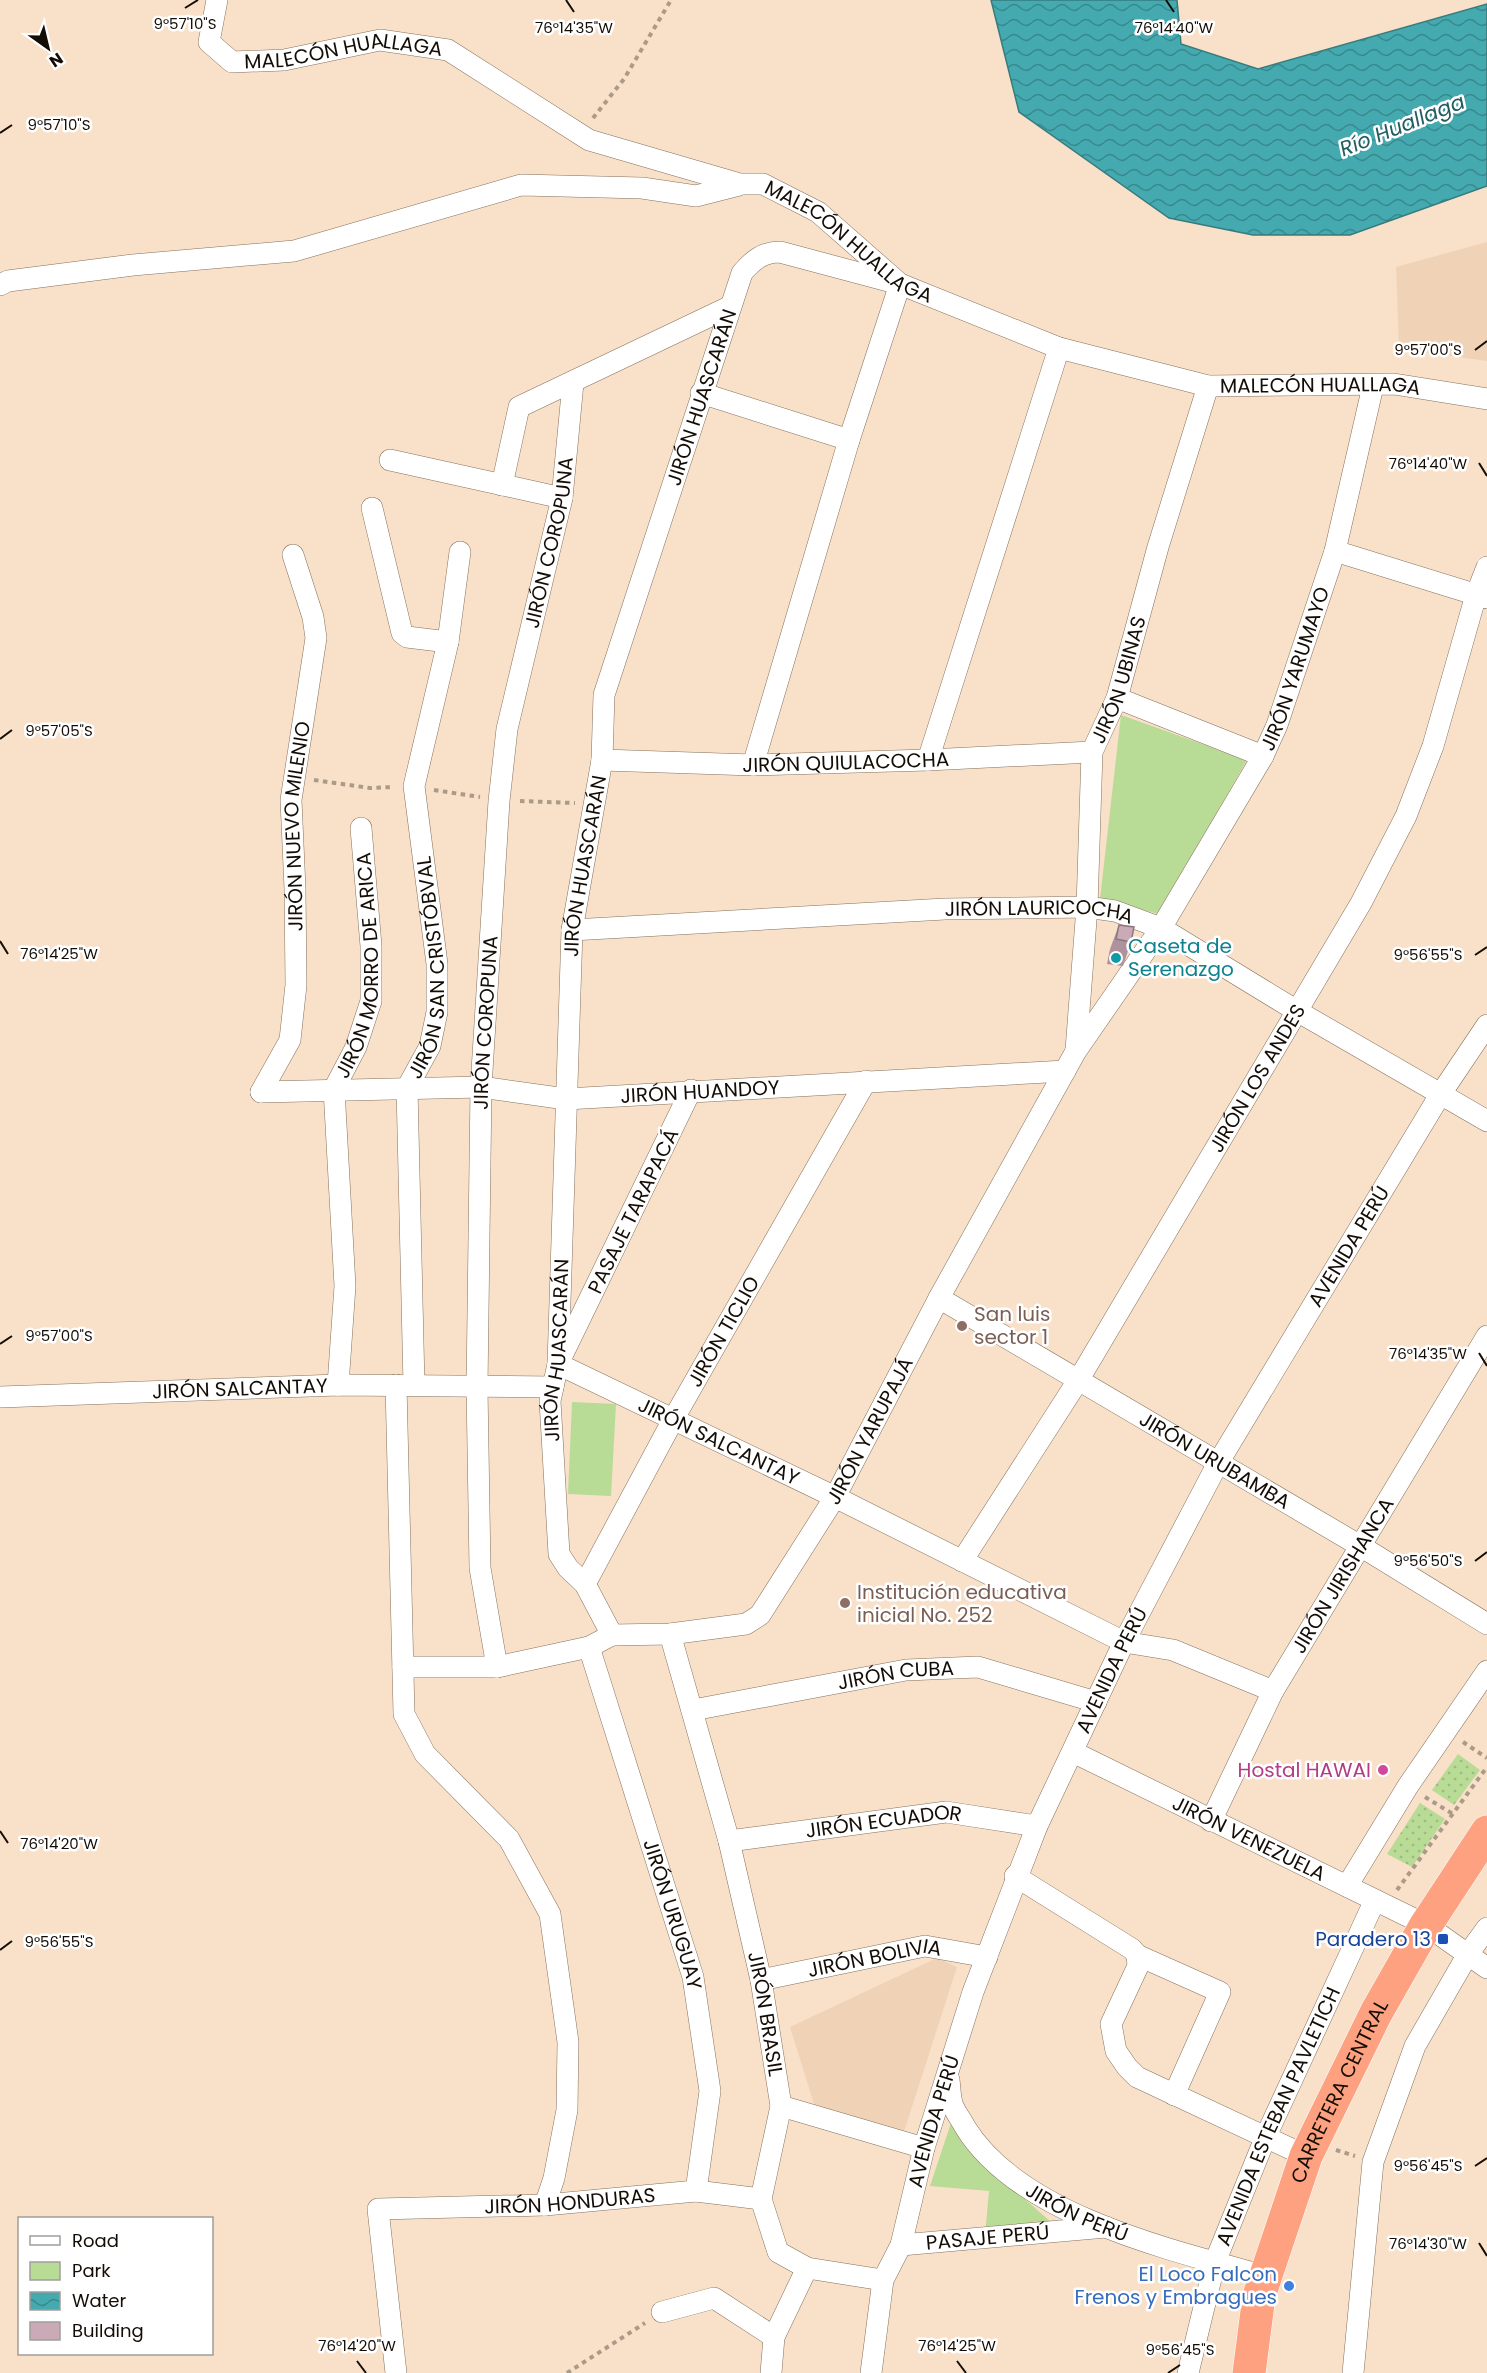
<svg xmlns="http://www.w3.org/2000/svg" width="1487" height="2373" font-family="Poppins,sans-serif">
<defs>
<pattern id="garden-dots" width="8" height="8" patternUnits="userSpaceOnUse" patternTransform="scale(1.5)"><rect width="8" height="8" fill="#b8db96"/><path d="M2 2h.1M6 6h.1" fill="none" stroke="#9dbb80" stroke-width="1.8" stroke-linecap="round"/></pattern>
<pattern id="water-waves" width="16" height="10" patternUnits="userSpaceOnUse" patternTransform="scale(1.5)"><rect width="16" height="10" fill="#44aab0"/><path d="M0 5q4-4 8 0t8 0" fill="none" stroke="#38898d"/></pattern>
</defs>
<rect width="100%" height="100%" fill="#f8e0c9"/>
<!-- built -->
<g fill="#f0d3b6">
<polygon points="1487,242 1487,361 1399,349 1396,267"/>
<polygon points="937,1958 957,1967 902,2138 819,2120 790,2027"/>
</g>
<!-- green -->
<g fill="#b8db96">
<polygon points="1121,715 1247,760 1159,914 1100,899"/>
<polygon points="572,1402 616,1404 611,1496 568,1494"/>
<polygon points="953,2117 1001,2178 1060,2230 984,2247 989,2191 930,2186"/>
</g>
<!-- garden -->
<g fill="url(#garden-dots)">
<polygon points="1458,1754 1480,1770 1454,1805 1432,1790"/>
<polygon points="1420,1803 1445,1819 1412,1867 1387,1854"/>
</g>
<!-- water -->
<polygon fill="url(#water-waves)" stroke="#367b7d" stroke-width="1.5" points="991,0 1177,0 1181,44 1258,69 1487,4 1487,186 1350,235 1253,235 1169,218 1019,112"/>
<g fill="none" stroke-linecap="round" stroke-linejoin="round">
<defs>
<g id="street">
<path id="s1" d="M217,0L209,42L232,62L284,60L380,40L448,50L589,140L740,184H763L818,212L900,284L1059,348L1208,386L1394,384L1487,399"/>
<polyline points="0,285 8,281 133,265 294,251 521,185 642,188 696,196 739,185"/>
<polyline points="701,393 849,440"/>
<polyline points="390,460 562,498"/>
<polyline points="502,485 519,407 729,307"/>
<polyline points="372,508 402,633 407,637 448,642"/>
<polyline points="1335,551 1487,598"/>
<polyline points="1117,698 1263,756"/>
<path id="s2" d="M602,760L753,765L928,760L1092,752"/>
<polyline points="928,760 1059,348"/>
<polyline points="753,765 849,440 900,284"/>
<path id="s3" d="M572,930L945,909L1087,907L1115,911L1161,928L1297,1011L1487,1121"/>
<path id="s4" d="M1076,1050L1087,907L1092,752L1117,698L1158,547L1208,386"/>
<path id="s5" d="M691,1090L558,1364L835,1497L1124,1642L1173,1650L1273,1691"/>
<path id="s6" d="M261,1092L481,1087L566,1099L1065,1071"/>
<path id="s7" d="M261,1092L290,1040L296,985L295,889L291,800L316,638L313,617L293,555"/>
<path id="s8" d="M939,1298L1362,1547L1487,1624"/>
<path id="s9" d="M338,1385L345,1286L334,1089L356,1047L371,1001V946L361,828"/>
<polyline points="396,1385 404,1714 425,1754 509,1839 550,1914 568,2042 567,2110 554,2178 545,2205"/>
<path id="s10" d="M414,1385L407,1088L430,1046L437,1012V964L414,786L448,642L460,552"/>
<path id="s11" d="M0,1397L338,1385L553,1387"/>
<path id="s12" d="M962,1561L1079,1379L1361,903L1406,816L1433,746L1476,595L1487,567"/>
<path id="s13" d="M585,1584L674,1418L866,1081"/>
<path id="s14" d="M670,1634L729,1841L761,1980L781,2106L761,2199L778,2252L807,2268L883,2280"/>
<path id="s15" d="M612,1635L585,1584L568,1568L559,1554L550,1401L558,1364L572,930L602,760L604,695L742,273C753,260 763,252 780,252L900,284"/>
<path id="s16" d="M589,1647L693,1977L710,2091L696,2191"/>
<path id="s17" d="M403,1667H497L589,1647L612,1635L670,1634L746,1624L760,1615L835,1497L939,1298L1076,1051L1161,928L1263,756L1277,725L1335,551L1373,386"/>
<path id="s18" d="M497,1667L480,1568L477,1388L481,1087L499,801L507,729L562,498L573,383"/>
<path id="s19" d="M693,1710L906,1670L978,1667L1096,1702"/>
<path id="s20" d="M1073,1752L1426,1925L1487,1968"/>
<path id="s21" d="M1211,1821L1273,1691L1487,1336"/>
<path id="s22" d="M729,1841L946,1812L1037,1826"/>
<polyline points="1015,1876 1132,1949 1137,1955 1138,1966 1111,2024 1116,2051 1127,2067 1137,2077 1306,2156"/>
<polyline points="1347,1886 1408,1786 1487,1671"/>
<polyline points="1137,1955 1220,1992 1174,2095"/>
<path id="s23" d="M761,1980L925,1946L987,1957"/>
<path id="s24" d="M949,2080C950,2087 950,2096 952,2103C954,2111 961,2119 965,2127C1019,2215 1170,2250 1265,2276"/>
<polyline points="781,2106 924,2148"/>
<path id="s25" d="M901,2245L1106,2227"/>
<polyline points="662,2312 714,2298 774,2337"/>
<path id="s26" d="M396,2373L378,2209L545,2205L696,2191L761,2199"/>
<polyline points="771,2373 774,2337 807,2268"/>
<path id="s27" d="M871,2373L883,2280L901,2245L924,2148L973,1992L1037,1826L1124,1642L1218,1463L1440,1095L1487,1025"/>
<path id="s28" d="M1188,2373L1215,2262L1266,2136L1375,1900"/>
<polyline points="1353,2373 1373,2162 1415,2046 1468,1954 1487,1928"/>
</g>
<g id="highway">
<path id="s29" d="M1249,2373L1259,2296L1306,2156L1376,2013L1426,1925L1487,1832"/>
</g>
</defs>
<!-- street casing -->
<use href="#street" stroke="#86715c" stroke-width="22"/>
<!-- highway casing -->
<use href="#highway" stroke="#fff" stroke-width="34"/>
<!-- path -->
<g stroke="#ac9a88" stroke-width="4" stroke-dasharray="4.5 4.5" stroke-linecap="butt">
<polyline points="593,118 624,79 671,0"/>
<polyline points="314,780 370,788 393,787"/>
<polyline points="434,790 480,797"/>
<polyline points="520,801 575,803"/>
<polyline points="1463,1742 1487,1758"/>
<polyline points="1425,1797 1453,1814"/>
<polyline points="1397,1890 1487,1767"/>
<polyline points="1336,2150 1355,2156"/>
<polyline points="567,2373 645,2323"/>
</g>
<!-- street -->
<use href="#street" stroke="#fff" stroke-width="21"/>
<!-- highway -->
<use href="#highway" stroke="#fda180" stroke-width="33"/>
</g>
<!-- wall -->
<polygon fill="#ae929d" points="1119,925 1131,942 1123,966 1107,964 1110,949"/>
<!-- building -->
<polygon fill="#caaab6" stroke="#8d777f" stroke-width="1.5" points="1119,925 1134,927 1131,942 1116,939"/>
<!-- ticks -->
<path fill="none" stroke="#140d06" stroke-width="2" d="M566,0L574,12M1166,0L1174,12M185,8L198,0M0,133L12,125M1475,350L1487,341M1479,463L1487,476M0,739L12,730M0,941L8,954M1475,955L1487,947M0,1344L12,1336M1479,1353L1487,1366M1475,1561L1487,1552M0,1831L8,1843M0,1950L12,1941M1475,2166L1487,2158M1479,2243L1487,2256M357,2361L366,2373M957,2361L966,2373M1168,2373L1180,2365"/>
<!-- markers -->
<circle fill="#0f9aa8" stroke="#fff" stroke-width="2" cx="1116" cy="958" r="6"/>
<g fill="#8d6e63" stroke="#fff" stroke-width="2">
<circle cx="962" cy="1326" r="6"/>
<circle cx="845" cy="1603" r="6"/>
</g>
<circle fill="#d1479c" stroke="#fff" stroke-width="2" cx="1383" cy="1770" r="6"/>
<rect fill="#1a4fb4" stroke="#fff" stroke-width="2" x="1437" y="1933" width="12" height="12" rx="3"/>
<circle fill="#3f7fe0" stroke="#fff" stroke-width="2" cx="1289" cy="2286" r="6"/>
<g text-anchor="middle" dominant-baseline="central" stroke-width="5" stroke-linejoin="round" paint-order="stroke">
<!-- street labels -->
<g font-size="20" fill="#140d06" stroke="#fff">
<text stroke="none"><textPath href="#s1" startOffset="186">MALECÓN HUALLAGA</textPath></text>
<text stroke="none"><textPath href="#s1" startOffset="744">MALECÓN HUALLAGA</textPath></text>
<text stroke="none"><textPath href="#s1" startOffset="1248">MALECÓN HUALLAGA</textPath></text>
<text stroke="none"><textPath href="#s15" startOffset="1274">JIRÓN HUASCARÁN</textPath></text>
<text stroke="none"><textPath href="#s18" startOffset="1132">JIRÓN COROPUNA</textPath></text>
<text stroke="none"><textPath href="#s17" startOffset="1455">JIRÓN YARUMAYO</textPath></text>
<text stroke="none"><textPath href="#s4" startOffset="376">JIRÓN UBINAS</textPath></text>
<text stroke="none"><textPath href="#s2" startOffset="244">JIRÓN QUIULACOCHA</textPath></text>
<text stroke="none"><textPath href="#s7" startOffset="274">JIRÓN NUEVO MILENIO</textPath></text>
<text stroke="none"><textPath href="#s15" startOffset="788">JIRÓN HUASCARÁN</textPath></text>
<text stroke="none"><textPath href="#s3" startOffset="468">JIRÓN LAURICOCHA</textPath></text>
<text stroke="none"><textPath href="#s9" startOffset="426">JIRÓN MORRO DE ARICA</textPath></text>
<text stroke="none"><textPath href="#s10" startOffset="423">JIRÓN SAN CRISTÓBVAL</textPath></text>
<text stroke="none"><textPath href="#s18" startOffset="646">JIRÓN COROPUNA</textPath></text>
<text stroke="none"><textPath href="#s12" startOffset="566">JIRÓN LOS ANDES</textPath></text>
<text stroke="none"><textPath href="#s6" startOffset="440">JIRÓN HUANDOY</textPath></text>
<text transform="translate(633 1211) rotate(-64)">PASAJE TARAPACÁ</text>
<text stroke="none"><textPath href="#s27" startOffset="1233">AVENIDA PERÚ</textPath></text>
<text stroke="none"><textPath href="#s13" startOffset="288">JIRÓN TICLIO</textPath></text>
<text stroke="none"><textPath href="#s15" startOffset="302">JIRÓN HUASCARÁN</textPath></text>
<text stroke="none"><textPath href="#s11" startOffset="240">JIRÓN SALCANTAY</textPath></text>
<text stroke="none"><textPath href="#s17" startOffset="580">JIRÓN YARUPAJÁ</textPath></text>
<text stroke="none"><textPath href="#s5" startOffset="483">JIRÓN SALCANTAY</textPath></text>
<text stroke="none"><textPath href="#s8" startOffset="320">JIRÓN URUBAMBA</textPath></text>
<text stroke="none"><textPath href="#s21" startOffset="279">JIRÓN JIRISHANCA</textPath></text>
<text stroke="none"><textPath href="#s27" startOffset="747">AVENIDA PERÚ</textPath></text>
<text stroke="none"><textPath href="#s19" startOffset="206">JIRÓN CUBA</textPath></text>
<text stroke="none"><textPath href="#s22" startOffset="156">JIRÓN ECUADOR</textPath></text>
<text stroke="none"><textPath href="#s20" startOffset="196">JIRÓN VENEZUELA</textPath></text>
<text stroke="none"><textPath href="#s16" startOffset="280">JIRÓN URUGUAY</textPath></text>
<text stroke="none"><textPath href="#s23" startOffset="116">JIRÓN BOLIVIA</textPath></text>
<text stroke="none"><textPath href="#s14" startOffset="392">JIRÓN BRASIL</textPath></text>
<text stroke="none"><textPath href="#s29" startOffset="298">CARRETERA CENTRAL</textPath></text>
<text stroke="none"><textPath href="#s28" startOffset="273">AVENIDA ESTEBAN PAVLETICH</textPath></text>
<text stroke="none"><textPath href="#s27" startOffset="261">AVENIDA PERÚ</textPath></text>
<text stroke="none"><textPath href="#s26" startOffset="357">JIRÓN HONDURAS</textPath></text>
<text stroke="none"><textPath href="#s24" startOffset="194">JIRÓN PERÚ</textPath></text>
<text stroke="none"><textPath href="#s25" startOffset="87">PASAJE PERÚ</textPath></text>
</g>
<!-- culture labels -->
<g font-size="20" fill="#0d838f" stroke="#fff" text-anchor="start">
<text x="1128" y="946">Caseta de<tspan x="1128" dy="23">Serenazgo</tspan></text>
</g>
<!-- education labels -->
<g font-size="20" fill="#785e54" stroke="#fff" text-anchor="start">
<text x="974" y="1314">San luis<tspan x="974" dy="23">sector 1</tspan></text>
<text x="857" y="1592">Institución educativa<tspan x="857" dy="23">inicial No. 252</tspan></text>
</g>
<!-- hotel labels -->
<g font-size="20" fill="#b23c85" stroke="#fff" text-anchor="end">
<text x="1371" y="1770">Hostal HAWAI</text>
</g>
<!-- transit labels -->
<g font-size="20" fill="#164399" stroke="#fff" text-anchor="end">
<text x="1431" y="1939">Paradero 13</text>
</g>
<!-- shop labels -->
<g font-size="20" fill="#366cbe" stroke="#fff" text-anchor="end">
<text x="1277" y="2274">El Loco Falcon<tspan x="1277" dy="23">Frenos y Embragues</tspan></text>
</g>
<!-- water labels -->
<g font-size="21" font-style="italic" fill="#245d60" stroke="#fff">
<text transform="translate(1402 125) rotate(-22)">Río Huallaga</text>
</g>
</g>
<g font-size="15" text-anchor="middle" fill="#140d06" stroke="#fff" stroke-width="5" stroke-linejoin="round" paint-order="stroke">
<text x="185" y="29">9°57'10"S</text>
<text x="574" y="33">76°14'35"W</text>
<text x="1174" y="33">76°14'40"W</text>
<text x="59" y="130">9°57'10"S</text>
<text x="1428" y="355">9°57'00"S</text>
<text x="1428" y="469">76°14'40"W</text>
<text x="59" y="736">9°57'05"S</text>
<text x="59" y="959">76°14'25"W</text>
<text x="1428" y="960">9°56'55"S</text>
<text x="59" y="1341">9°57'00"S</text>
<text x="1428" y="1359">76°14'35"W</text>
<text x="1428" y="1566">9°56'50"S</text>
<text x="59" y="1849">76°14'20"W</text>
<text x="59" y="1947">9°56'55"S</text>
<text x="1428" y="2171">9°56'45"S</text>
<text x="1428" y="2249">76°14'30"W</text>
<text x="357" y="2351">76°14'20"W</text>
<text x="957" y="2351">76°14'25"W</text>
<text x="1180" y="2355">9°56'45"S</text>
</g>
<!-- legend -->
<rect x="18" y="2217" width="195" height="138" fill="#ffffff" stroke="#a19e9b" stroke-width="1.5"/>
<rect x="30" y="2236" width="30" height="9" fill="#ffffff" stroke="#a19e9b" stroke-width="1.5"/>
<text x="72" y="2247" font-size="18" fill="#140d06">Road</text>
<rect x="30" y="2262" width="30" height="18" fill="#b8db96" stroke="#a19e9b" stroke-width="1.5"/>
<text x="72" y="2277" font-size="18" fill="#140d06">Park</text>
<rect x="30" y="2292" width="30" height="18" fill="url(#water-waves)" stroke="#a19e9b" stroke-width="1.5"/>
<text x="72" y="2307" font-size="18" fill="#140d06">Water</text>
<rect x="30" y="2322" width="30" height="18" fill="#caaab6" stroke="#a19e9b" stroke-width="1.5"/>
<text x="72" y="2337" font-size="18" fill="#140d06">Building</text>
<!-- north arrow -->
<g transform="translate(48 48) rotate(146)" stroke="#ffffff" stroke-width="4.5" paint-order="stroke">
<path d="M0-4.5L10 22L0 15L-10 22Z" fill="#140d06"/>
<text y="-9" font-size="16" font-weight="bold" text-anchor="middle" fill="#140d06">N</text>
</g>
</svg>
